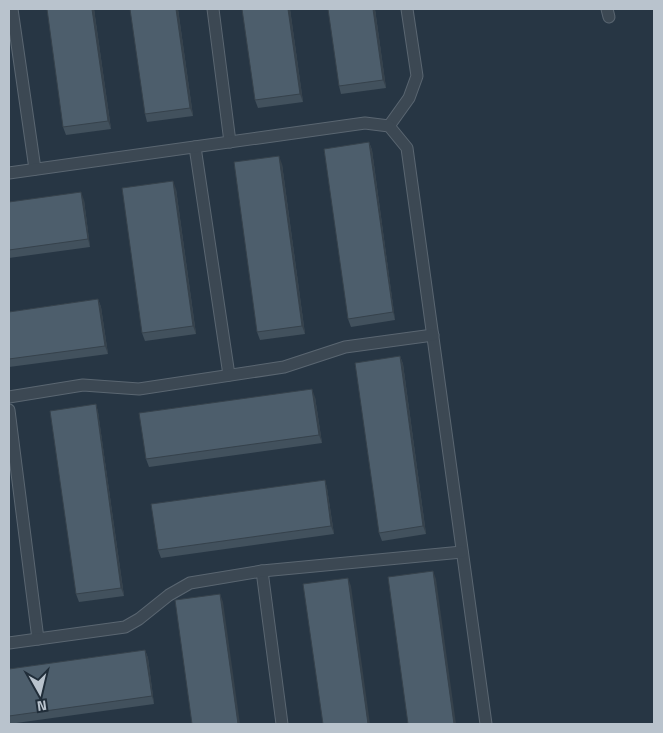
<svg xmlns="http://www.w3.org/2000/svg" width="663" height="733" font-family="'Titillium Web',sans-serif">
<rect width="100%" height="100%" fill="#273644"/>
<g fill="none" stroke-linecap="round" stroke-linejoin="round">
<defs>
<g id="service">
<polyline points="12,9 35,169"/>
<polyline points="213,9 230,142"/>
<polyline points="607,9 609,17"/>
<polyline points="389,126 409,98 417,76 407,9"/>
<polyline points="195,147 229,375"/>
<polyline points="9,173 365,123 389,126 407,148 486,724"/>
<polyline points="9,397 83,385 139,389 284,367 345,347 433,335"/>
<polyline points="9,410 38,639"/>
<polyline points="262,571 282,724"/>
<polyline points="9,643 125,627 139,619 169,595 190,583 262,571 462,552"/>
</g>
</defs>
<!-- service casing -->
<use href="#service" stroke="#5a6671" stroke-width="13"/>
<!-- service -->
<use href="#service" stroke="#3c4853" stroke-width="11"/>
</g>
<!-- wall -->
<g fill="#42515d">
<polygon points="94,9 111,129 66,135 63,127"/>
<polygon points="178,9 193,116 147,122 145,114"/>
<polygon points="290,9 303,102 258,108 255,100"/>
<polygon points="375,9 386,88 341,94 339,86"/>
<polygon points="369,142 372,150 395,320 351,327 348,319"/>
<polygon points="282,164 305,334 260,340 257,332"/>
<polygon points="176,189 196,334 145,341 142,333"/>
<polygon points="84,200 90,247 9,258 9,202"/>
<polygon points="98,299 101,307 108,354 9,367 9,312"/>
<polygon points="400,356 403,364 426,534 382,541 379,533"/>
<polygon points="315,397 322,443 149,467 146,459"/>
<polygon points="96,404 98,412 124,596 79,602 76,594"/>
<polygon points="325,480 327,488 334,534 161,558 158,550"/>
<polygon points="145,650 148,658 154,704 9,724 9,669"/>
</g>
<!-- shaded-wall -->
<g fill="#36424c">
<polygon points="92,9 94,9 111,129 108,121"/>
<polygon points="176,9 178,9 193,116 190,108"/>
<polygon points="288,9 290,9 303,102 300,94"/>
<polygon points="373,9 375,9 386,88 383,80"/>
<polygon points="369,142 372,150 395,320 393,312"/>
<polygon points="279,156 282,164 305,334 302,326"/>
<polygon points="173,181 176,189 196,334 193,326"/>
<polygon points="81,192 84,200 90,247 88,239"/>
<polygon points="98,299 101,307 108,354 105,346"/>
<polygon points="400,356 403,364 426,534 423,526"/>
<polygon points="312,389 315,397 322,443 319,435"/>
<polygon points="96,404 98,412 124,596 121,588"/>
<polygon points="325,480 327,488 334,534 331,526"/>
<polygon points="433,571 436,579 456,724 454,724"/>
<polygon points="348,578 351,586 370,724 368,724"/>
<polygon points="220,594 223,602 240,724 238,724"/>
<polygon points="145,650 148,658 154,704 152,696"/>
</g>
<!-- building -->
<g fill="#4d5e6c" stroke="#36424c">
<polygon points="47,9 92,9 108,121 63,127"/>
<polygon points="130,9 176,9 190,108 145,114"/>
<polygon points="242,9 288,9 300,94 255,100"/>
<polygon points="328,9 373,9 383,80 339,86"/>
<polygon points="369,142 393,312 348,319 324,149"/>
<polygon points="279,156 302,326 257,332 234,162"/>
<polygon points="173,181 193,326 142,333 122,188"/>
<polygon points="81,192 88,239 9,250 9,202"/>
<polygon points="98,299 105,346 9,359 9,312"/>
<polygon points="400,356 423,526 379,533 355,363"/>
<polygon points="312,389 319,435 146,459 139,413"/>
<polygon points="96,404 121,588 76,594 50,411"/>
<polygon points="325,480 331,526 158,550 151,504"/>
<polygon points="433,571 454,724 408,724 388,577"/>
<polygon points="348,578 368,724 323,724 303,584"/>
<polygon points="220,594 238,724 192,724 175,600"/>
<polygon points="145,650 152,696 9,716 9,669"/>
</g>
<!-- border -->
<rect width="663" height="733" fill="none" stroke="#b9c3cd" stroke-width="20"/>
<!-- north arrow -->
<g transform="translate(40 693) rotate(172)" stroke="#202d39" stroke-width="4" paint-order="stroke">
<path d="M0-4L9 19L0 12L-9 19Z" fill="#b9c3cd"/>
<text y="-8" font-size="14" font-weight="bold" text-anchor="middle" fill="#b9c3cd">N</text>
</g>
</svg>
